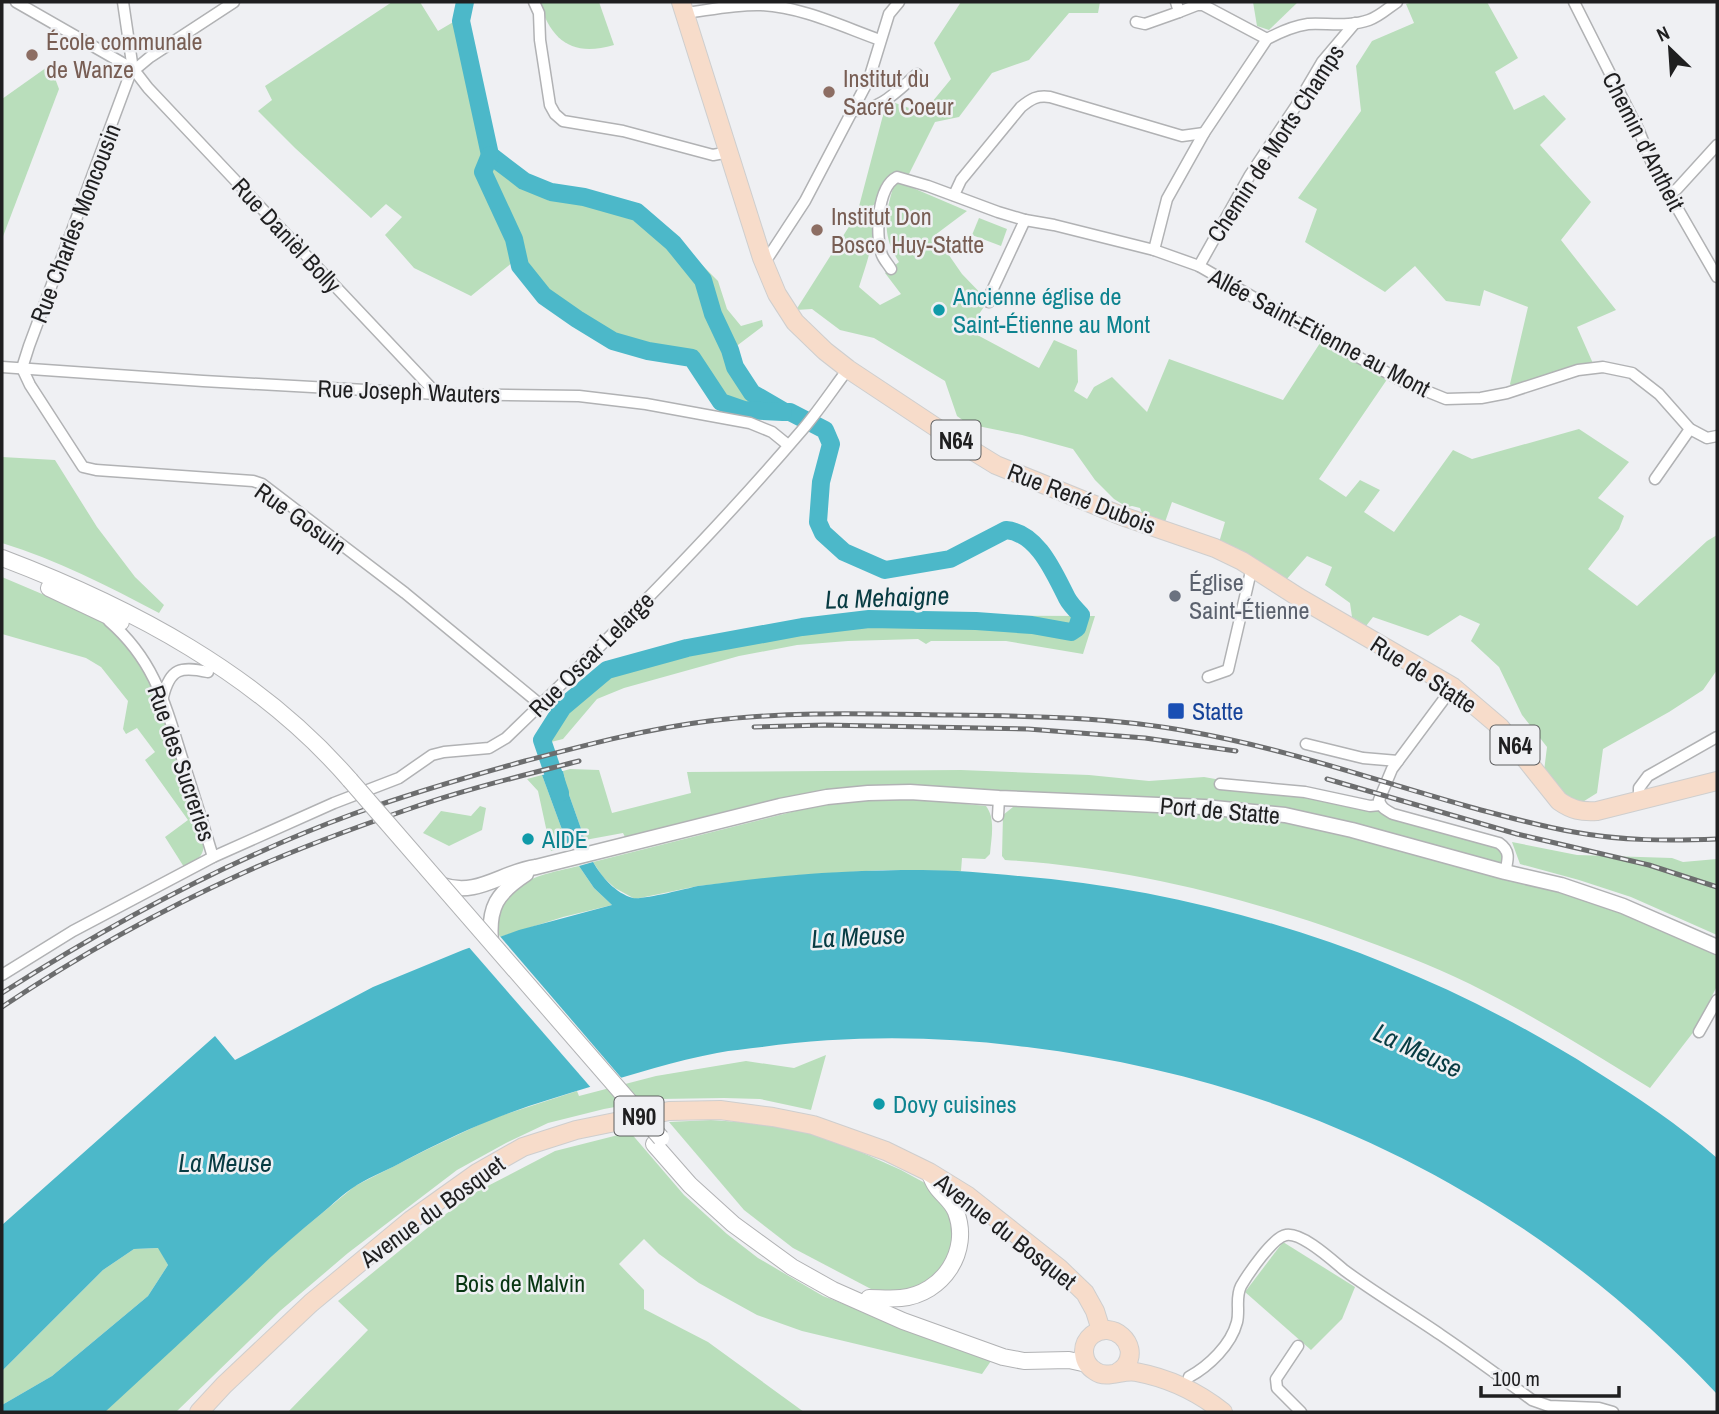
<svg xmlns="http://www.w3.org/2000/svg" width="1719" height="1414" font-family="'Archivo Narrow',sans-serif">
<rect width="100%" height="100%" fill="#eff0f3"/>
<!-- green -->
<g fill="#b9debb">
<polygon points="392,2 420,2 438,31 455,21 469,28 496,148 525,176 558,188 604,196 634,205 687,250 718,281 727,309 741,326 762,320 763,326 730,351 735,367 752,393 785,412 744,410 721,402 692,358 680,361 613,346 538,294 513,262 471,296 414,268 385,235 402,217 386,204 371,218 295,148 258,111 272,100 265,86"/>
<path d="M539,2H599L614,45C573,57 552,42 539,2Z"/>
<path d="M961,2H1100L1098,13H1069L1029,60L992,73L959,117L935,122L908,176L897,177L883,199L872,206C878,233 867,262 859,287L880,305L901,294L885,273L899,262C881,235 885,212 895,182H899L967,211L935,235L962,274L988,301L968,330L1039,368L1054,340L1077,350L1078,382L1074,391L1087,399L1094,387L1112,377L1147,412L1169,359L1283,400L1322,340L1388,378L1319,479L1346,497L1360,480L1380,490L1364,512L1394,532L1453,450L1472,459L1579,429L1629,462L1598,498L1624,516L1619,529L1588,569L1637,606L1707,541L1717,535V670L1703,690L1669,712L1603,749L1597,793L1581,803L1565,797L1544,771L1547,747L1522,715L1499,667L1471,641L1480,624L1460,615L1428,636L1373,617L1366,626L1352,617L1350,603L1325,585L1332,567L1307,556L1286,580L1218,546L1225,522L1172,502L1164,525L1144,518L1140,508L1132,506L1127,507L1114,499L1095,480L1073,449L1022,435L968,424L957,416L945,381L874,338L840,330L812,309L796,310L857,214L887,100L923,113L951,79L934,43Z"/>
<polygon points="1253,2 1298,2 1269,30 1257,26"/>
<polygon points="1413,2 1487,2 1518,58 1495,72 1514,110 1544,95 1566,119 1540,145 1591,202 1561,240 1616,310 1577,327 1595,368 1514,391 1510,384 1528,307 1484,290 1480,306 1446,301 1415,266 1385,292 1305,242 1317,209 1298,198 1361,111 1356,66 1372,41 1414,23 1406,4"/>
<polygon points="50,65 59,89 2,239 2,99"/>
<polygon points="979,218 1007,229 1001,246 972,235"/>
<path d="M2,457L55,460L97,527L135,577L164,605L159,613C108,586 57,560 2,543Z"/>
<path d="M2,577L101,619L139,656L159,698L204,845C203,858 195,862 184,867L165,837L188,820L145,760L155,752L137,728L126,734L123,729L128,701L101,667L86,658L2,634Z"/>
<polygon points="871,615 1095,616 1083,654 1006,641 931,641 926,644 918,639 848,641 797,645 739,656 624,688 597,699 563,739 543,744 542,740 563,707 606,667 686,644 820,620"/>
<polygon points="570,769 599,770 612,813 691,793 687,772 961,770 1089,775 1149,781 1204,777 1370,806 1506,848 1505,872 1196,800 909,786 826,791 775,800 625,837 623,833 585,840 567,789 563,771"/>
<polygon points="542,775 568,846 551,851 538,791 527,779"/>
<path d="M875,797L915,799L986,806C996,819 991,839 990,854L985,859L962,858L961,871L883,870L799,875L698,886L635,899L615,888L603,877L593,862L831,802Z"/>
<polygon points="480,806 486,808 482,830 449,846 423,833 441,811 471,816"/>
<path d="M1013,807C1098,809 1183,809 1267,819C1339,828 1408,851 1477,872C1513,883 1549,889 1585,900C1630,913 1674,935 1717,954V986L1695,1030L1650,1088C1591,1052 1533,1015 1470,984C1431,965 1389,949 1347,934C1237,895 1122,867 1005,860L1002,856L1003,815Z"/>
<polygon points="1512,842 1577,855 1672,858 1683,862 1717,859 1717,935 1631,897 1579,880 1520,864"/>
<path d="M579,866L594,888L612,905L563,917L500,937C494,928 496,921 500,911C512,878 549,873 579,866Z"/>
<polygon points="826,1055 811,1110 760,1099 724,1098 659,1099 604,1109 548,1123 506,1143 457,1170 348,1253 280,1311 176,1412 104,1412 282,1246 355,1186 426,1150 491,1119 577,1091 579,1096 656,1076 746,1061 794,1068"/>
<polygon points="711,1120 769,1124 803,1131 854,1149 901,1170 936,1189 957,1226 946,1267 917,1290 897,1293 871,1289 793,1248 744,1210 669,1122"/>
<polygon points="630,1132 684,1195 727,1234 758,1258 823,1296 991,1361 982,1374 802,1331 757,1315 699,1283 659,1254 644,1239 619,1264 644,1290 644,1309 708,1342 804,1412 288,1412 368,1330 338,1301 436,1221 478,1191 555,1151"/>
<polygon points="1283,1242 1355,1287 1342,1319 1311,1350 1245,1292"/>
<polygon points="159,1248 168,1265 148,1296 52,1376 2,1405 2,1371 103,1270 134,1249"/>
</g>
<!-- water -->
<g fill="#4cb8c9">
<polygon points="563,771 567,789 585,840 568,846 542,775"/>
<path d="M593,862C602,877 615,893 633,898C642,900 685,889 698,886C714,884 730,882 746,880C804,873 863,870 922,870C954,870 986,873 1019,876C1222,893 1421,960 1594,1070C1637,1097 1679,1125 1717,1158V1394C1531,1196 1296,1080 1027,1047C939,1036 851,1035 762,1047C747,1049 732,1050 717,1053C675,1061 634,1074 593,1086C558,1097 522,1107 489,1121C461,1132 433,1146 406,1160C390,1169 372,1176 357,1185C344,1193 333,1204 321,1214C295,1235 270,1257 246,1281C199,1325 152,1369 105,1412H2V1405L52,1376L148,1296L168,1265L158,1248L134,1249L103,1270L2,1371V1225L215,1036L235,1060L373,987L463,950L519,930L612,905L594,888L579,866Z"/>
</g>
<!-- pier -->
<polygon fill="#eff0f3" points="498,934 624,1081 593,1090 467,945"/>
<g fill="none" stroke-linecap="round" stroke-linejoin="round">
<!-- river -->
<g stroke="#4cb8c9" stroke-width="18">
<path d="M465,2L461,21L490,155L524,181L551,192L584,197L637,212L673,243L703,280L713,314L730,350L735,367L752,393L785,412H790L825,430L831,444L821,482L818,522L823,533L844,552L885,570L950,559L1006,530C1038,533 1054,573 1067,598C1070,604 1076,610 1081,615L1077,628L1071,632L1032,625L976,621L869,619L802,627L687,648L607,670L563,707L542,740L560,793"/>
<polyline points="490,155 483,172 514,239 520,266 544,296 577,319 613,341 648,351 692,358 721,402 744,410 783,412"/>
</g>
<defs>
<g id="minor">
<polyline points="16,2 126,65"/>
<polyline points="123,2 132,63"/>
<polyline points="534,2 539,13 540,40 550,105 555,114 563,121 623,131 713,155 729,152"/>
<polyline points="1574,2 1639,131 1653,166 1717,277"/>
<polyline points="1179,12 1197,5 1203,5 1267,39"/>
<path d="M685,13C709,10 737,4 761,5C802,7 841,26 880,40"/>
<polyline points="1136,22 1145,24 1179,12 1176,2"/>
<polyline points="138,67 150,57 234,2"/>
<polyline points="138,75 148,88 437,394"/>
<path d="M852,111C880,111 897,91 917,74"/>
<polyline points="1669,194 1677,189 1717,145"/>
<path d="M954,195L961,180L1021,107C1031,99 1037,95 1050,97L1182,136L1204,133"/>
<path d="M1154,250L1167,199L1204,133L1267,39C1280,32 1294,26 1308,24C1328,23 1350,27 1369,20C1380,16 1388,8 1397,2"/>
<polyline points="762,258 769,256 805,201 869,79 889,14 899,2"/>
<polyline points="1199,266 1250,175 1296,106 1322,62 1355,23"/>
<path d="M891,269C888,264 884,260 882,255C875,236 877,187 897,177L928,186L998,212L1025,220L1054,225L1154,250L1199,266L1347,351L1404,382L1446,399L1481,398L1507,393L1578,370L1603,367L1632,373L1659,394L1690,429L1707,438L1717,436"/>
<polyline points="989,302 990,295 1025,220"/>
<polyline points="2,367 203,381 437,394 579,396 646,404 750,423 772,432 788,445"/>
<polyline points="22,368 30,385 83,467 96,470 253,481 262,484 405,593 541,705"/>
<polyline points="22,368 29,346 129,77"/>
<polyline points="1655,479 1690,429"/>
<path d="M109,621C154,660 165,703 182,758C193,791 203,824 213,857"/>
<polyline points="1208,677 1228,670 1252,567"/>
<path d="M1453,687L1392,769L1379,800C1381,808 1386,810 1393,814L1499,843C1511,851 1508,860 1505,872"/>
<path d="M163,697C170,668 181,666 208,672"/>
<polyline points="1306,744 1363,758 1398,761"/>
<polyline points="1220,784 1305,792 1370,806 1380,805"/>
<polyline points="1639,800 1639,788 1648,776 1717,737"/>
<polyline points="998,816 999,798"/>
<path d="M2,975L73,931L213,857L334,803L399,778L432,755L444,752L489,748L506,738C609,639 710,538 803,429C819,410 833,389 848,369"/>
<polyline points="1699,1032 1717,1000"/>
<polyline points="1298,1346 1276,1379 1277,1388 1301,1412"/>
<path d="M1189,1377C1209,1366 1231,1345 1237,1322C1240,1310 1235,1298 1241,1286C1248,1274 1273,1237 1286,1235C1302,1232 1332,1260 1344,1270C1375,1293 1409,1313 1441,1335C1472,1356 1502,1378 1532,1400L1549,1406L1599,1408L1613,1412"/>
</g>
<g id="tertiary">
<path d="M442,885C478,897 501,872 536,867L780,806L827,797L868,793L910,792L999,798L1204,807L1285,815L1352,830L1505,872L1561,885L1623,906L1717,947"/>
<path d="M491,942C488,907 497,893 526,874"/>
</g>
<g id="secondary">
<path d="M2,558C131,607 258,674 350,780"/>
<polyline points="49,588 121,622"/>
<polyline points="654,1144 690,1185 733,1224 792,1267 833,1290 903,1321 1003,1357 1024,1361 1069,1360 1087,1364"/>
<path d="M869,1298C879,1298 891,1299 901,1298C943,1294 971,1251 956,1212C952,1201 942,1195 936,1186C933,1182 931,1176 929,1172"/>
</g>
<g id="primary">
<path d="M681,2L762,258L777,294L795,322L825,351L848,369L952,438L996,465L1122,516L1215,548L1242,561L1298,597L1453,687L1500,727L1559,801C1572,810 1581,812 1597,811L1717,781"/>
<path d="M1118,1372C1121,1370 1124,1368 1126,1365C1140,1344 1112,1319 1092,1335C1080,1345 1082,1363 1095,1371C1107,1380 1123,1369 1136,1372C1168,1378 1198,1392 1223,1412"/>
<polyline points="199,1412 224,1385 311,1303 411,1220 477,1173 523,1147 576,1130 669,1111 720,1110 773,1117 813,1125 886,1151 929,1172 968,1196 1059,1268 1085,1293 1095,1311 1101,1330"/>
</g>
</defs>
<!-- minor casing -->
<use href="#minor" stroke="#b1b2b4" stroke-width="13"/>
<!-- tertiary casing -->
<use href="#tertiary" stroke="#b1b2b4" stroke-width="17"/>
<!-- secondary casing -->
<use href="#secondary" stroke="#b1b2b4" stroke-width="18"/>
<!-- primary casing -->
<use href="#primary" stroke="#cecece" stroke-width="20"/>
<!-- minor -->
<use href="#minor" stroke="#fff" stroke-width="10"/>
<!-- tertiary -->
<use href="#tertiary" stroke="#fff" stroke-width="14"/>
<!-- secondary -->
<use href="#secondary" stroke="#fff" stroke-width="16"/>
<!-- primary -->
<use href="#primary" stroke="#f7dcca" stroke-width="18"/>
<defs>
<g id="rail">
<polyline points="754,727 824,725 1028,729 1145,738 1236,751"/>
<polyline points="1327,779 1517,834 1649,865 1717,887"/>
<path d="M2,993C112,923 230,859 353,814C409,794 467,777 525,761C586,745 646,729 709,721C789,711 870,714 951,715C1032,716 1113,717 1192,732C1287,749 1377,781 1470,807C1504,816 1539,826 1574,832C1622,841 1669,841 1717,839"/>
<path d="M2,1007C78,956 159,911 243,873C296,849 351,829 406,810C462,790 521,776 579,761"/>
</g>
</defs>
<!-- rail casing -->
<use href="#rail" stroke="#6c6d6e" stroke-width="5"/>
<!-- rail -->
<use href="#rail" stroke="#eff0f3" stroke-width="2.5" stroke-dasharray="8" stroke-linecap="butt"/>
<defs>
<polyline id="secondary-bridge" points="350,780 661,1138"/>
</defs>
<!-- secondary-bridge casing -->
<use href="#secondary-bridge" stroke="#b1b2b4" stroke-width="18" stroke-linecap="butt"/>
<!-- secondary-bridge -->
<use href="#secondary-bridge" stroke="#fff" stroke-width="16"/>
</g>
<!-- markers -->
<g fill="#8d6e63" stroke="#eff0f3" stroke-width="2.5">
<circle cx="32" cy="55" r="7"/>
<circle cx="829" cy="92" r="7"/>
<circle cx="817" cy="230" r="7"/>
</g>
<g fill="#0f9aa8" stroke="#eff0f3" stroke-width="2.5">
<circle cx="939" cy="310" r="7"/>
<circle cx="528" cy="839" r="7"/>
<circle cx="879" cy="1104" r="7"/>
</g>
<circle fill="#6b7280" stroke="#eff0f3" stroke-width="2.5" cx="1175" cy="596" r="7"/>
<rect fill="#1a4fb4" stroke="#eff0f3" stroke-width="2.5" x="1167" y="702" width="18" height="18" rx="3.5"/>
<g text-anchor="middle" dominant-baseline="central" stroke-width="5" stroke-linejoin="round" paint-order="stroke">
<!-- shield labels -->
<g fill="#eff0f3" stroke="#5d5e5f" stroke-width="2">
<rect x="931.5" y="420.5" width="49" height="39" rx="5"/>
<rect x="1490.5" y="725.5" width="49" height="39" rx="5"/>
<rect x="614.5" y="1096.5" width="49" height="39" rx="5"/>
</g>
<g font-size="23" font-weight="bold" fill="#1f1f20">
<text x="956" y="440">N64</text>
<text x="1515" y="745">N64</text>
<text x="639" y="1116">N90</text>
</g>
<!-- education labels -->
<g font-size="24" fill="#785e54" stroke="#eff0f3" text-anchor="start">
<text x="46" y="41">École communale<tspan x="46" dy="28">de Wanze</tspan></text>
<text x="843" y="78">Institut du<tspan x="843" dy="28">Sacré Coeur</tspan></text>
<text x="831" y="216">Institut Don<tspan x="831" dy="28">Bosco Huy-Statte</tspan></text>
</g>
<!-- street labels -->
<g font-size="24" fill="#1f1f20" stroke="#eff0f3">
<text transform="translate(1644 141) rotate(63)">Chemin d'Antheit</text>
<text transform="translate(1275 143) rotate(-57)">Chemin de Morts Champs</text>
<text transform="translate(75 223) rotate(-69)">Rue Charles Moncousin</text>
<text transform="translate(287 235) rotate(47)">Rue Danièl Bolly</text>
<text transform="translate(1320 332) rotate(28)">Allée Saint-Etienne au Mont</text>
<text transform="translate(409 391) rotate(2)">Rue Joseph Wauters</text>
<text transform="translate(1082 498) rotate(21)">Rue René Dubois</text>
<text transform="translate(301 518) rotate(35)">Rue Gosuin</text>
<text transform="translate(591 654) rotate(-45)">Rue Oscar Lelarge</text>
<text transform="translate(1424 674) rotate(33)">Rue de Statte</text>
<text transform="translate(182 763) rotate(71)">Rue des Sucreries</text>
<text transform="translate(1220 810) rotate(5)">Port de Statte</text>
<text transform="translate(432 1211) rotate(-36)">Avenue du Bosquet</text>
<text transform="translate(1006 1231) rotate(38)">Avenue du Bosquet</text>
</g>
<!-- culture labels -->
<g font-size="24" fill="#0d838f" stroke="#eff0f3" text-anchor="start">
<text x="953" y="296">Ancienne église de<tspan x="953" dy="28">Saint-Étienne au Mont</tspan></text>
<text x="542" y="839">AIDE</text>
<text x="893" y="1104">Dovy cuisines</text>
</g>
<!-- worship labels -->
<g font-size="24" fill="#5b616d" stroke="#eff0f3" text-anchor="start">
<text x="1189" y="582">Église<tspan x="1189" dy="28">Saint-Étienne</tspan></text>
</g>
<!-- transit labels -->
<g font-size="24" fill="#164399" stroke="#eff0f3" text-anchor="start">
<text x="1192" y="711">Statte</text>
</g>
<!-- park labels -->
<g font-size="24" fill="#073511" stroke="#eff0f3">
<text x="520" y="1283">Bois de Malvin</text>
</g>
<!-- water labels -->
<g font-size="26" font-style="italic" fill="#073b42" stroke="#eff0f3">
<text transform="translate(887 597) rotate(-2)">La Mehaigne</text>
<text transform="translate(858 936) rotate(-3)">La Meuse</text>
<text transform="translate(1418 1050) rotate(25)">La Meuse</text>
<text x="225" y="1162">La Meuse</text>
</g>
</g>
<!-- border -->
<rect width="1719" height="1414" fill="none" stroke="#1f1f20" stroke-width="7"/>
<!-- north arrow -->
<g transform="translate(1670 49) rotate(335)" stroke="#eff0f3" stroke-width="5" paint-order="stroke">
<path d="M0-5L12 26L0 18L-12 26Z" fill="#1f1f20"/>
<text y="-10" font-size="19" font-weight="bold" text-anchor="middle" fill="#1f1f20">N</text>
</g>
<!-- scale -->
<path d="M1481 1386v10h138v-10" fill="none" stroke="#1f1f20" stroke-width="3.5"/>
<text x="1492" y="1386" font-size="21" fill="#1f1f20" stroke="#eff0f3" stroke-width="5" paint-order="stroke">100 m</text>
</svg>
